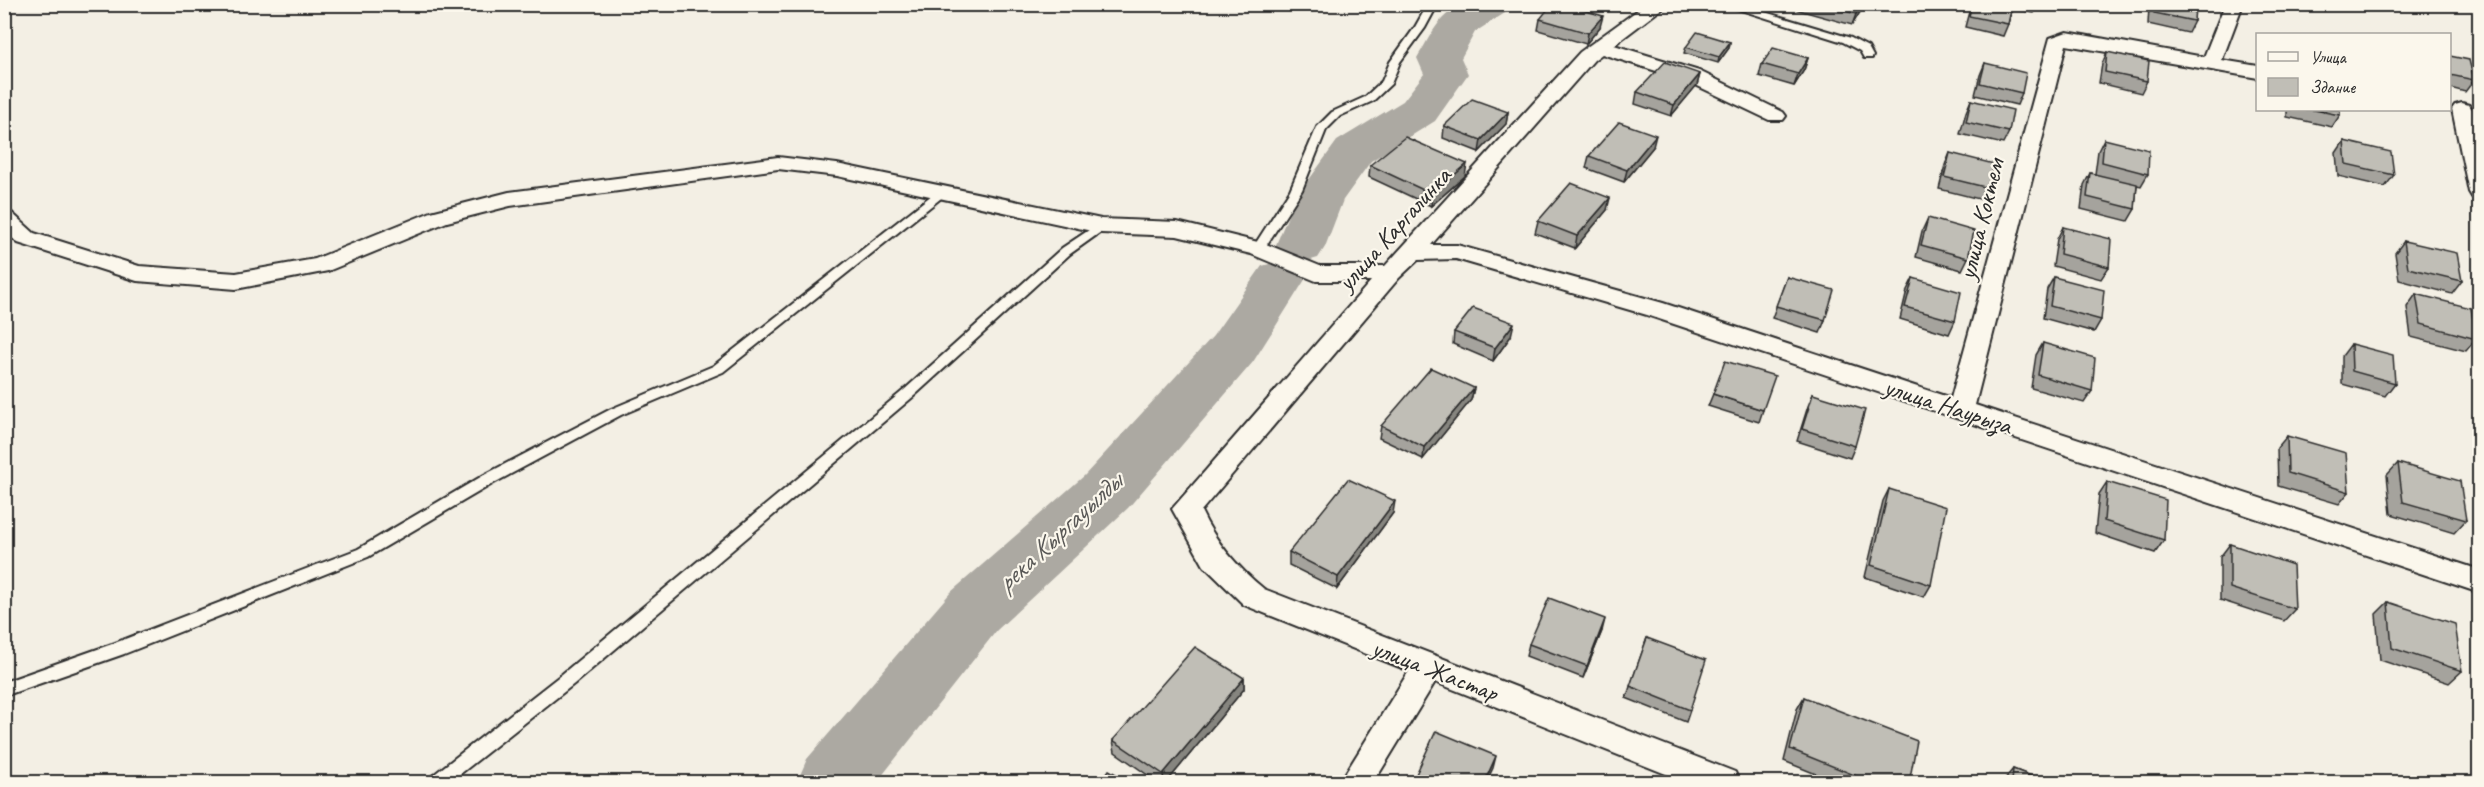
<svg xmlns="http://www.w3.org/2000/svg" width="2484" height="787" font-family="Caveat,sans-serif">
<rect width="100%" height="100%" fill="#f3efe4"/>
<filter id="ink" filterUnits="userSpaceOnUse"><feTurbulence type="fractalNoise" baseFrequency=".0167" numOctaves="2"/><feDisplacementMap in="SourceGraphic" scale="12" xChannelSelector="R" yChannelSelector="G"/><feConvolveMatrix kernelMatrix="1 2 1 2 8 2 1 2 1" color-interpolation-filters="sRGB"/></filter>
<g filter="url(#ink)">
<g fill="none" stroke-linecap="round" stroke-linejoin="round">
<!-- river -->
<g fill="#aca9a2" fill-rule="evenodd">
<path d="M1461,4H1511L1505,13L1475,32L1461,58L1468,74L1435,121L1371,161L1343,200L1325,247L1318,258L1300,263L1282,258L1275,247L1295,199L1337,141L1403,101L1424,74L1417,58C1432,34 1436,19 1461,4Z"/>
<polygon points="1280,261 1298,266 1306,278 1253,362 1128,508 997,630 877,782 797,782 807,759 951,592 1084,476 1213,336 1262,266"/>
</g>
<defs>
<g id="service">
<polygon points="1428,4 1438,4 1425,28 1400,62 1391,84 1373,101 1340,116 1326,130 1302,190 1262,252 1254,252 1252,249 1290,190 1317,127 1332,112 1365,97 1382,81 1390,62 1415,27"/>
<polygon points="1722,4 1738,4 1851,38 1868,47 1873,56 1872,58 1864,58 1860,51 1843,42"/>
<polygon points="941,190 947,193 945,195 723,372 621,415 494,483 368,557 124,654 4,696 4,682 112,644 358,549 484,475 611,409 713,366 937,191"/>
<polygon points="1101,222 1105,223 1107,226 1105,229 1070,254 914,396 574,684 450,782 430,782 432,776 562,674 904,390 1062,248"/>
</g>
<g id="minor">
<path d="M1646,4H1668L1614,45L1699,71L1783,112L1786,116L1783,120H1769L1685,80L1602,54L1594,60L1431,245H1457L1663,303L1951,398L2050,38L2067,32L2204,57L2225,4H2243L2222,60L2258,66V78L2066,45L1975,405L2480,570V593L1647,315L1456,259L1418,260L1399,278L1201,511C1216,543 1237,567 1264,589L1735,772L1739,782H1686L1435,682L1374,782H1340L1409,671L1244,605L1204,566L1172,509L1371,281H1316L1251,254L1177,236L1101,233L837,176L778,169L510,206L447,222L328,271L236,289L137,281L18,243L4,231V211L12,213L34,233L139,266L236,273L315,259L431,212L509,192L778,157L837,164L1101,219L1177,222L1266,244L1320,266H1385L1580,52Z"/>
<polygon points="2462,103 2469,105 2472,109 2480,142 2480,198 2472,197 2469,192 2452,109 2455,105"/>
</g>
</defs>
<!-- service casing -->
<use href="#service" stroke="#2b2b2b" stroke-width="4"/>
<!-- minor casing -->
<use href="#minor" stroke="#2b2b2b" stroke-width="4"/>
<!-- service -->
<use href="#service" fill="#fbf7ec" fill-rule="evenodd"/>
<!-- minor -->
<use href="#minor" fill="#fbf7ec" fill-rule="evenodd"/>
</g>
<!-- wall -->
<g fill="#a5a39d" stroke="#2b2b2b" stroke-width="1.5">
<polygon points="1797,4 1865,4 1852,25 1795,9"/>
<polygon points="1971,4 2038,4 2034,13 2012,9 2008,24 2003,36 1965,27"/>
<polygon points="2150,4 2195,4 2194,21 2188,33 2148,24 2149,7"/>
<polygon points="1540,19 1600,27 1586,44 1538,30"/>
<polygon points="1730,42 1729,48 1718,63 1684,53 1686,47"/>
<polygon points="2107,52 2147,81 2141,93 2099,83 2102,64"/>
<polygon points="2450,56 2474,80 2465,92 2450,88"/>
<polygon points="1808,58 1804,70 1794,86 1759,76 1762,64"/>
<polygon points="1985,63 2022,93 2017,105 1975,95 1980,75"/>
<polygon points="1700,74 1697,85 1671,116 1635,104 1637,92"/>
<polygon points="1971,100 2009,132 2003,144 1960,134 1966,112"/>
<polygon points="2287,110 2340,110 2340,115 2332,127 2287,117"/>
<polygon points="1508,112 1506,124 1479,152 1443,138 1444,126"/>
<polygon points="2104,139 2148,174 2141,186 2137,185 2135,209 2128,221 2081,209 2084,185 2090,173 2095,174 2098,151"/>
<polygon points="2344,141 2394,175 2385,187 2338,176 2336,153"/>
<polygon points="1653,147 1624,182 1586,168 1589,156"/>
<polygon points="1950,153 1989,188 1983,200 1939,189 1945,165"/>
<polygon points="1370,165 1465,176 1431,206 1369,177"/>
<polygon points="1607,210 1575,248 1535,233 1538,221"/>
<polygon points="1928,218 1968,258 1962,270 1916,257 1922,231"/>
<polygon points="2063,227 2109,267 2101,279 2053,266 2057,239"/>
<polygon points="2404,241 2462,281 2452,294 2399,280 2395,253"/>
<polygon points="1787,277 1825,320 1820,333 1772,318"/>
<polygon points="2054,277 2101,320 2094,332 2043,318 2047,289"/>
<polygon points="1913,278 1955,321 1949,334 1900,319 1907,290"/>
<polygon points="2416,294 2476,339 2466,351 2411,337 2407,307"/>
<polygon points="1454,332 1511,336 1493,361 1453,344"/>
<polygon points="2043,343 2092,391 2084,403 2031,388 2036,355"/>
<polygon points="2351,344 2395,383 2385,396 2342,384 2342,356"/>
<polygon points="1474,388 1471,400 1423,459 1379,438 1381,426"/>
<polygon points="1713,394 1763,410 1759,422 1708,406"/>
<polygon points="1813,394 1855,446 1850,458 1797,441 1808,406"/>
<polygon points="2287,436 2349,492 2339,504 2278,486 2277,448"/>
<polygon points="2398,463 2466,520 2454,533 2391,514 2387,475"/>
<polygon points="2107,482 2164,540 2155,553 2095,533 2099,494"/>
<polygon points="1889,489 1931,585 1924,597 1865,577 1883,501"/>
<polygon points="1393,513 1337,589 1289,565 1289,552"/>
<polygon points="2230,544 2295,609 2284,621 2220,600 2220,557"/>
<polygon points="2388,602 2462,671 2449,683 2380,660 2376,614"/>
<polygon points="1602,631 1583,678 1526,656 1529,644"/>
<polygon points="1647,638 1690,710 1686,722 1626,698"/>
<polygon points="1244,678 1244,689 1166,783 1159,783 1115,752 1113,740"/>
<polygon points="1804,697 1909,783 1838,783 1784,761 1797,709"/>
<polygon points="2013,769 2049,783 2004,783 2004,780"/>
</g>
<!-- shaded-wall -->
<g fill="#86857f" stroke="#2b2b2b" stroke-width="1.5">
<polygon points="1862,4 1865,4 1852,25 1856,14"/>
<polygon points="1603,16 1600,27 1586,44 1588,33"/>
<polygon points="1730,42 1729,48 1718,63 1719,57"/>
<polygon points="1808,58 1804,70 1794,86 1798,74"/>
<polygon points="1700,74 1697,85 1671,116 1674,105"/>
<polygon points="1508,112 1506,124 1479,152 1481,140"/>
<polygon points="1656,135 1653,147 1624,182 1627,170"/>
<polygon points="1467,164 1465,176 1431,206 1432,194"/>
<polygon points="1610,198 1607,210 1575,248 1577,236"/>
<polygon points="1514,323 1511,336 1493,361 1495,348"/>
<polygon points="1474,388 1471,400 1423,459 1424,447"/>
<polygon points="1395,501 1393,513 1337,589 1338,577"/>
<polygon points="1605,619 1602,631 1583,678 1587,666"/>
<polygon points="1244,678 1244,689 1166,783 1164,783 1163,774"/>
<polygon points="1496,756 1493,768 1486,783 1484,783"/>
</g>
<!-- building -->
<g fill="#c0beb6" stroke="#2b2b2b" stroke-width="1.5">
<polygon points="1552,4 1563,4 1603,16 1588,33 1540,19"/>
<polygon points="1823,4 1862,4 1856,14"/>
<polygon points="1972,4 2005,4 2012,6 2008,24 1969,16"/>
<polygon points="2154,4 2195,4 2194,21 2154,13"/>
<polygon points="1697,32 1730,42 1719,57 1686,47"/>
<polygon points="1773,48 1808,58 1798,74 1762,64"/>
<polygon points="2107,52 2149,61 2147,81 2105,72"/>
<polygon points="2450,56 2469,60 2474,80 2450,75"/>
<polygon points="1665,62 1700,74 1674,105 1637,92"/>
<polygon points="1985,63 2026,73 2022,93 1980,83"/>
<polygon points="1472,99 1508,112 1481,140 1444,126"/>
<polygon points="1971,100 2013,110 2009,132 1966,122"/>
<polygon points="2314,110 2340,110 2340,115"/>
<polygon points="1619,122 1656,135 1627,170 1589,156"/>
<polygon points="1405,137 1467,164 1432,194 1370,165"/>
<polygon points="2104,139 2149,150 2148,174 2102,162"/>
<polygon points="2344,141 2391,152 2394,175 2346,164"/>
<polygon points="1950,153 1994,164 1989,188 1944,177"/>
<polygon points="2090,173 2137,184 2135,209 2087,197"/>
<polygon points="1571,183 1610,198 1577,236 1538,221"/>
<polygon points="1928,218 1974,231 1968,258 1921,245"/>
<polygon points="2063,227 2111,239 2109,267 2060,254"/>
<polygon points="2404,241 2457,253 2462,281 2408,268"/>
<polygon points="1787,277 1834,290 1825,320 1776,306"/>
<polygon points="2054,277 2104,290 2101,320 2050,306"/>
<polygon points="1913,278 1961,292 1955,321 1905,307"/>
<polygon points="2416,294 2471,308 2476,339 2421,324"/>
<polygon points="1473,308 1514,323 1495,348 1454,332"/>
<polygon points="2043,343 2095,358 2092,391 2038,375"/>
<polygon points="2351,344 2393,355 2395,383 2352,371"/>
<polygon points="1725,361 1775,376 1763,410 1713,394"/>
<polygon points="1431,368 1474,388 1424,447 1381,426"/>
<polygon points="1813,394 1865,410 1855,446 1802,429"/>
<polygon points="2287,436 2346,453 2349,492 2288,473"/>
<polygon points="2398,463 2460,481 2466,520 2403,502"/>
<polygon points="1348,479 1395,501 1338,577 1289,552"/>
<polygon points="2107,482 2166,500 2164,540 2104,521"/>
<polygon points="1889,489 1946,507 1931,585 1871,565"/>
<polygon points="2230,544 2293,565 2295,609 2230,588"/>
<polygon points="1549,598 1605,619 1587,666 1529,644"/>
<polygon points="2388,602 2455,624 2462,671 2392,648"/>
<polygon points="1647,638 1706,660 1690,710 1630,686"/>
<polygon points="1195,647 1244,678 1163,774 1113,740"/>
<polygon points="1804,697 1917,741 1909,783 1874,783 1790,749"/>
<polygon points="1436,731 1496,756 1484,783 1412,783"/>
<polygon points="2013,769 2049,783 2012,783"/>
<polygon points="1109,770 1131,783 1100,783"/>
</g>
</g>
<g text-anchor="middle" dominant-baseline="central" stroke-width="4.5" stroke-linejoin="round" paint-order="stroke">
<!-- street labels -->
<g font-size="26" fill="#2b2b2b" stroke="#fbf7ec">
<text transform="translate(1981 219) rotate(-76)">улица Коктем</text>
<text transform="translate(1394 229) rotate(-48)">улица Каргалинка</text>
<text transform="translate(1948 406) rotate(18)">улица Наурыза</text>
<text transform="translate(1435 670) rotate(21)">улица Жастар</text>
</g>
<!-- water labels -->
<g font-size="27" font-style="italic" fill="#585755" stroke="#fbf7ec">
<text transform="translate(1059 532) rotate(-43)">река Кыргауылды</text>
</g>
</g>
<!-- margin -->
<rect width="2484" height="787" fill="none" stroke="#fbf7ec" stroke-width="24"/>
<rect x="12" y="12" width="2460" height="763" fill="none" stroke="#2b2b2b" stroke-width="2" filter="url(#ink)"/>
<!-- legend -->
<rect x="2256" y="33" width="195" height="78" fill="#fbf7ec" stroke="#a8a59f" stroke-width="1.5"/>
<rect x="2268" y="52" width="30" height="9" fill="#fbf7ec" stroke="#a8a59f" stroke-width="1.5"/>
<text x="2310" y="63" font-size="18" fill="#2b2b2b">Улица</text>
<rect x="2268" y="78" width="30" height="18" fill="#c0beb6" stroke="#a8a59f" stroke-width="1.5"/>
<text x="2310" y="93" font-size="18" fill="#2b2b2b">Здание</text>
</svg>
